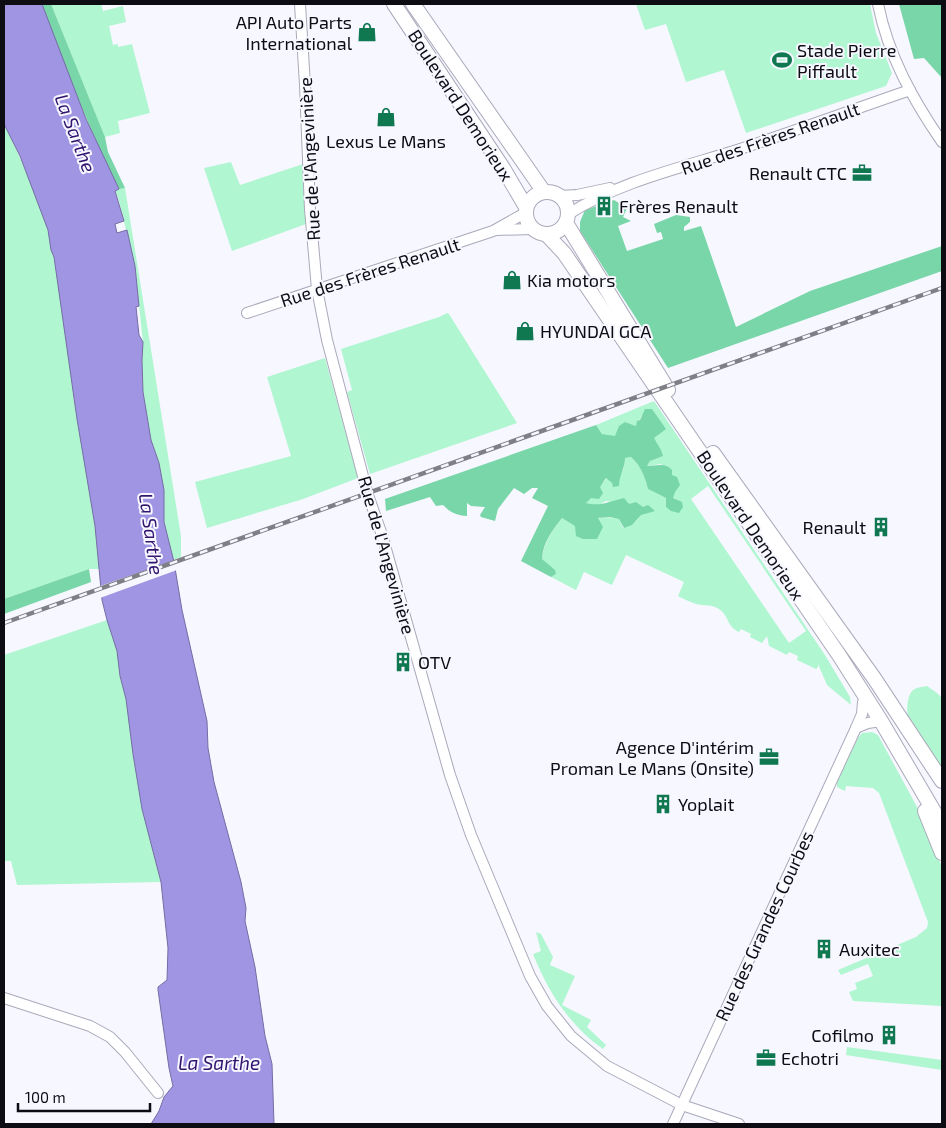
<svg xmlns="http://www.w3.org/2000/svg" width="946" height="1128" font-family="'Exo 2',sans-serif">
<rect width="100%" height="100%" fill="#f7f7ff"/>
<!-- green -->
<g fill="#b0f6d1" fill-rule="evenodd">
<polygon points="51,4 101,4 103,11 123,6 126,22 109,26 113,45 118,44 118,47 132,44 150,113 118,121 120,133 105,137"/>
<polygon points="636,4 870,4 876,33 892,73 886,86 746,133 724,70 686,82 666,24 645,30"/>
<path d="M4,124C21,157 34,192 47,227C50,237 50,247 54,257L77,419L95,526L99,569H89L4,599Z"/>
<polygon points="231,162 240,185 303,164 306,224 232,251 204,168"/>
<polygon points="125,188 181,536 181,557 173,560 164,522 164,490 159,463 151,440 143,392 142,360 143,343 135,267 119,201 115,190"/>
<polygon points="447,313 449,314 517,423 370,474 347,392 352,390 341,349 439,317"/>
<polygon points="325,358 358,478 303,499 207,528 195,482 291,456 267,377"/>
<path d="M654,401L825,655L850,697L851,705L827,685L818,664V667L816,669L797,660L798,656L789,652L787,655L769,646L767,636L762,643L750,637L751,634L741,629L739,632C726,626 730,617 719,609C712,604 704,606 696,604C690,602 684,599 678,596L684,582L626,555L612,585L584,572L576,590L551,577L556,574L542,559C544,542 552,531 562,518L576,526C591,520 603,515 619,519L623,528C635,524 641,518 643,507L606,501L597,506L586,503L607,478L612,483C621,476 626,469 624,458L631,457C641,466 645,477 648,489L666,498L678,499L673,498C677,484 671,474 661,464L647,466L650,461L657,457V443L653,438L658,435L642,415L636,426L625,422L616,437L602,434L596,425ZM708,486L806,631L789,643L691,499Z"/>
<polygon points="107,620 117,651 120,676 126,699 133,754 142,809 161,882 17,885 11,861 4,861 4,655"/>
<path d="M927,686L937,693L942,698V781C935,769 913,741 910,730C907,720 905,700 912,691C916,687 922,687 927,686Z"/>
<polygon points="872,732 878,735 929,829 942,868 942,1006 853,1001 849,992 857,989 855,983 873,976 868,964 841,975 838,970 916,937 927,928 928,922 879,793 873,788 846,786 845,791 837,787 837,782 858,738 862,733"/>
<path d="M536,932L541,934L553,957L550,965L575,976L562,1005L591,1020L587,1027L606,1045L603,1049C570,1026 548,992 533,954L541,951Z"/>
<polygon points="847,1047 942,1060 942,1070 846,1055"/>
</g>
<!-- forest -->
<g fill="#78d6a8">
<path d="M42,4H51L105,137L108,152L125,188L119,189C89,129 65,67 42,4Z"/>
<polygon points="899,4 942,4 942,78 924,58 914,59"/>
<polygon points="614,200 627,208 623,217 631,221 618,226 627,251 663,239 661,232 657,233 654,224 676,215 690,217 690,222 684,227 684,231 701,226 736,327 810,291 942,246 942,271 668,368 580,231 580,222 585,210"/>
<path d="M645,409H652L666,429L654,438L661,450L663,456L650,461L647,466C656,466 665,462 672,470V475L677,477L680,485L675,492L673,498L682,502L683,507L679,513L671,511L666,507V498L648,489C645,477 641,466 631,457L625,458C625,468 619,476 619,486L613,487L612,483L606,478L600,487L603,493L599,499L591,498L586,503C599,507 611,501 624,498L629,504L636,502L643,507L648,505L655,511L641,515L632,525L624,528L619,519L610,517L598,518L603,527L597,539H583L576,536L575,526L562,518C552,531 543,542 542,559L555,570L556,574L551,577L521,561L548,506L532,498L538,488H532L524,494L514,488L498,509L495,521L481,517L480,515L485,507L471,506L467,503V516C456,515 451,513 443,505L436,506L430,497L386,511L385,499L596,425L602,434L615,436L619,426L625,422L636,426L637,421L640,420Z"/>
<polygon points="89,569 91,582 4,614 4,599"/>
</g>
<!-- water -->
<polygon fill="#a095e3" stroke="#746ca4" points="4,4 42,4 86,119 119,189 115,191 124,221 115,224 117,233 127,230 135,266 139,306 136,307 139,335 143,342 142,360 143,392 151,440 159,463 164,490 164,522 174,562 182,610 207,721 208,748 214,782 241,882 246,908 245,921 255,967 265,1036 272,1064 274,1124 151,1124 159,1111 164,1097 173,1086 169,1068 158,990 158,987 167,980 168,948 161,882 142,809 133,754 126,699 120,676 117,651 107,620 102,600 95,526 77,419 54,257 51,250 48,230 20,156 4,124"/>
<!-- pier -->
<polygon fill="#f7f7ff" points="176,560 177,570 100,598 100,586"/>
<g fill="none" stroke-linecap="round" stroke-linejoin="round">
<defs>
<g id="minor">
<polyline points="300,4 305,85 310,209 317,289 327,340 368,495 382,535 450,775 471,835 530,976 547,1006 571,1036 607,1066 682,1105 739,1124"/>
<path d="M878,4C888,55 913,100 942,142"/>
<polyline points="559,196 577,195 610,188"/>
<path d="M567,215C618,182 680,168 737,150C795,131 852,110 910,90"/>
<polyline points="496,230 532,229"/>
<polyline points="247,313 493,231 525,213"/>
<polyline points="856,728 868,723 881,721"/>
<polyline points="4,998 90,1026 110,1037 125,1052 158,1093"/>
<polyline points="673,1124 856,728 862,714 863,702"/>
</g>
<g id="major">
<polyline points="394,4 503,168 526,207"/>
<polyline points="413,4 544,192"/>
<circle cx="547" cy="213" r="21"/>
<polyline points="566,223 668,390"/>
<polyline points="547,235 564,253 839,655 881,721 942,825"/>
<polyline points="713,453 874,678 942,781"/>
<polyline points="925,811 942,853"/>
</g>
</defs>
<!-- minor casing -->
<use href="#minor" stroke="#aaa9bb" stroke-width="12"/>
<!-- major casing -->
<use href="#major" stroke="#aaa9bb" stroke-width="16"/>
<!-- minor -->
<use href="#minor" stroke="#fff" stroke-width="10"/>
<!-- major -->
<use href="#major" stroke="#fff" stroke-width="14"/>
<defs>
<polyline id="rail" points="4,623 942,288"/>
</defs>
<!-- rail casing -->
<use href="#rail" stroke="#7f7f86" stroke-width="4.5"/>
<!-- rail -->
<use href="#rail" stroke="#f7f7ff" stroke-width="2.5" stroke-dasharray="8" stroke-linecap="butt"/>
</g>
<!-- icons -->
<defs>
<symbol id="shop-bare" viewBox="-9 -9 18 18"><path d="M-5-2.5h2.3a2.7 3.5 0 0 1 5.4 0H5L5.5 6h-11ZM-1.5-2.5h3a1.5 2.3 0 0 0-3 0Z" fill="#0f7851" stroke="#f7f7ff" stroke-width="2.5" paint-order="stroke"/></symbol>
<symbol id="stadium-bare" viewBox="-9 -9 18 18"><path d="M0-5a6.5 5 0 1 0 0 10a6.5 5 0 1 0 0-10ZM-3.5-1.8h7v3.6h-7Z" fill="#0f7851" stroke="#f7f7ff" stroke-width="2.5" paint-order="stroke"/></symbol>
<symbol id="office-bare" viewBox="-9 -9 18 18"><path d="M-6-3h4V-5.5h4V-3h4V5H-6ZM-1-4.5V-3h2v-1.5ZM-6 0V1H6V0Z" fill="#0f7851" stroke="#f7f7ff" stroke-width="2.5" paint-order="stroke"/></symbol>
<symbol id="building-bare" viewBox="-9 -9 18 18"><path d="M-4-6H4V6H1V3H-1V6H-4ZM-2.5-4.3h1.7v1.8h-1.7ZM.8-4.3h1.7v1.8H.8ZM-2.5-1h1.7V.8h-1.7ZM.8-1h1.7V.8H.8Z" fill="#0f7851" stroke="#f7f7ff" stroke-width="2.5" paint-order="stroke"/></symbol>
</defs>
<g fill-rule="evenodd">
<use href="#shop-bare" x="353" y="18" width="28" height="28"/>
<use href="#stadium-bare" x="768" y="46" width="28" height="28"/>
<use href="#shop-bare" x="372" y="103" width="28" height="28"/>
<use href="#office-bare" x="848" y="159" width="28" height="28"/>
<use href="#building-bare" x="590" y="192" width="28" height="28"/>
<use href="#shop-bare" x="498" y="266" width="28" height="28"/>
<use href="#shop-bare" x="511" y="317" width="28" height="28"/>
<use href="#building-bare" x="867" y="513" width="28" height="28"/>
<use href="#building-bare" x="389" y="648" width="28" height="28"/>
<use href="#office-bare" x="755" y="743" width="28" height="28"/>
<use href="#building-bare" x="649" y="790" width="28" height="28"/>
<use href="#building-bare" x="810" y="935" width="28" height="28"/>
<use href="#building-bare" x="875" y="1021" width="28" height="28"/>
<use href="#office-bare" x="752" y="1044" width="28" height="28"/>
</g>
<g text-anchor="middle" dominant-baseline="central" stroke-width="4" stroke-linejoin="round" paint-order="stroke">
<!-- poi labels -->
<g font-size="18" fill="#0c0c12" stroke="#f7f7ff" text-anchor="start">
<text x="352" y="22" text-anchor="end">API Auto Parts<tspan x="352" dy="21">International</tspan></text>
<text x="797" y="50">Stade Pierre<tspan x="797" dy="21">Piffault</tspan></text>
<text x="386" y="141" text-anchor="middle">Lexus Le Mans</text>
<text x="847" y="173" text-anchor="end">Renault CTC</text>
<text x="619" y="206">Frères Renault</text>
<text x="527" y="280">Kia motors</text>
<text x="540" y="331">HYUNDAI GCA</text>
<text x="866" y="527" text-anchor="end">Renault</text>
<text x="418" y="662">OTV</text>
<text x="754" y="747" text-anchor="end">Agence D'intérim<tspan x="754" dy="21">Proman Le Mans (Onsite)</tspan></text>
<text x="678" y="804">Yoplait</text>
<text x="839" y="949">Auxitec</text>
<text x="874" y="1035" text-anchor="end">Cofilmo</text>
<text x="781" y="1058">Echotri</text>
</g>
<!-- street labels -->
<g font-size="18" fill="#0c0c12" stroke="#f7f7ff">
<text transform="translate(461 105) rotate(57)">Boulevard Demorieux</text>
<text transform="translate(770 138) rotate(-19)">Rue des Frères Renault</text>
<text transform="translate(309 159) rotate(-93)">Rue de l'Angevinière</text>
<text transform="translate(370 272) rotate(-18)">Rue des Frères Renault</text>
<text transform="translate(751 525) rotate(56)">Boulevard Demorieux</text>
<text transform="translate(387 555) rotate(74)">Rue de l'Angevinière</text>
<text transform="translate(764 926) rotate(-65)">Rue des Grandes Courbes</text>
</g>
<!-- water labels -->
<g font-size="19" font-style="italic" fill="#30146e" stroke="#f7f7ff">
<text transform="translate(76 133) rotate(69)">La Sarthe</text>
<text transform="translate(152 534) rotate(82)">La Sarthe</text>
<text x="219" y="1062">La Sarthe</text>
</g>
</g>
<!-- border -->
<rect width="946" height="1128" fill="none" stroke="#0c0c12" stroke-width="10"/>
<!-- scale -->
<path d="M18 1103v8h132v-8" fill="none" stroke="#0c0c12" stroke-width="2.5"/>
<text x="25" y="1103" font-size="15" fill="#0c0c12" stroke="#f7f7ff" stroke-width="4" paint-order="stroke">100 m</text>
</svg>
